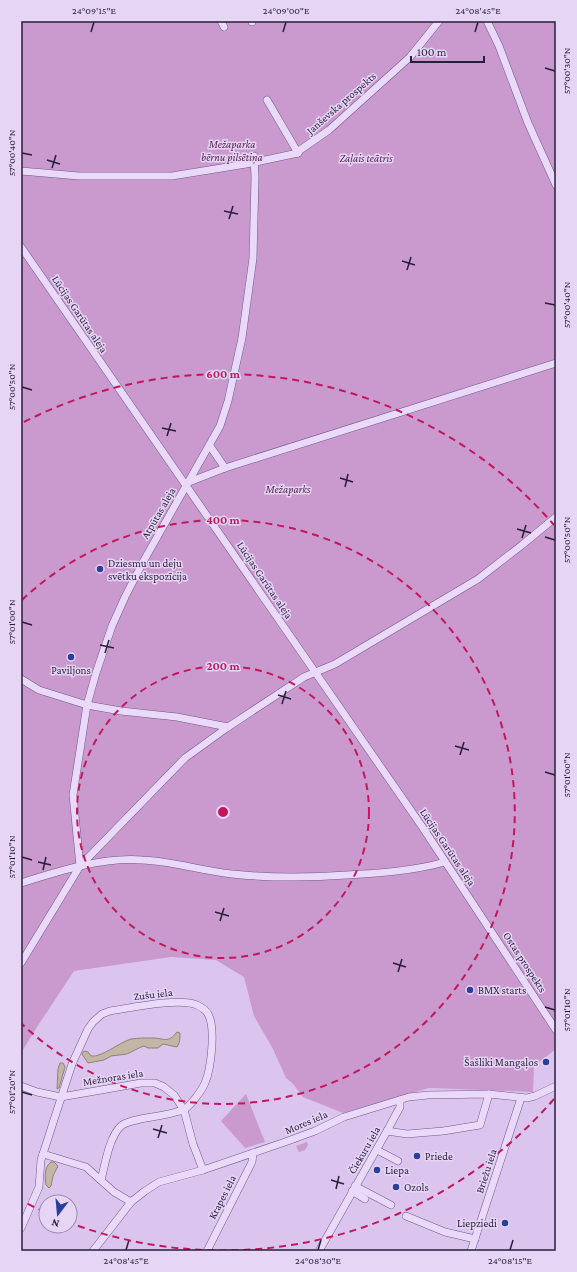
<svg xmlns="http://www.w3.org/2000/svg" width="577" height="1272" font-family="'Crimson Pro',serif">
<rect width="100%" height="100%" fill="#dbc5ef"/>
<!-- green -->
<g fill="#ca99cd">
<polygon points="21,21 556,21 556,1049 534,1066 533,1092 429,1088 343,1113 303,1097 293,1084 286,1078 273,1049 254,1016 244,977 216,960 171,957 74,971 37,1027 21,1053"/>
<polygon points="246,1094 265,1142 245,1148 221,1121"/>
<polygon points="307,1142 308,1145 305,1150 299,1152 296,1146"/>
</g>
<!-- water -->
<g fill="#c2b6a7" stroke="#91826d">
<path d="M177,1032L180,1033C180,1039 180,1042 177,1047L163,1044L158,1048H148L144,1046L141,1047L127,1054L111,1056L104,1060L88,1063L82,1054L84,1051L88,1052L91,1056C101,1058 120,1042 131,1039C138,1038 145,1038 152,1038C164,1038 168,1044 177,1032Z"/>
<polygon points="60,1063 63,1063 65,1067 59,1088 57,1089 58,1069"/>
<path d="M51,1162H54L58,1166L53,1176L51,1186L49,1188L46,1185C45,1177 44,1167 51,1162Z"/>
</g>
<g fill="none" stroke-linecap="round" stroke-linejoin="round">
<defs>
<g id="minor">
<polyline points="221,21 224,27"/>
<polyline points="487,21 499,46 528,123 556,185"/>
<polyline points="252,22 252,21"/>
<polyline points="267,100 298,153"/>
<polyline points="21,171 79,176 172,176 246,164 298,153 300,150 329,130 410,57 439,21"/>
<polyline points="21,247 423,828 556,1030"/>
<polyline points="210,446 225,468"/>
<polyline points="189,482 225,468 556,363"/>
<polyline points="21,679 39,690 87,705 121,711 177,717 228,727"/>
<polyline points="80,866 73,795 87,705 96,673 112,626 125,597 143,562 220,426 228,401 242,338 253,258 255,178 254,156"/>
<path d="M21,883C59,871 102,857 142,860C172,861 202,871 232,874C270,878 308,878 347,875C380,873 413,871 445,862"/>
<polyline points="21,963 80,866 185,758 228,727 304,677 335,664 478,579 522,545 556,517"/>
<polyline points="21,1086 37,1092 61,1097 141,1083 155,1083 164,1087 174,1095 184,1110 193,1144 203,1170"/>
<polyline points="387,1131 407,1134 443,1131 480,1125 489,1094"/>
<polyline points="377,1150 398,1161"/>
<polyline points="43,1154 86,1167 114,1192 131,1202"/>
<polyline points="355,1186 391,1205"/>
<polyline points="352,1191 365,1199"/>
<polyline points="406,1216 445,1232 475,1239"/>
<path d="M21,1228L39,1187L41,1160L72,1064L88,1029L93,1022L102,1014L110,1011C130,1008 180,997 197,1005C201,1007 206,1010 208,1014C216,1028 211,1069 205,1083C202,1090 191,1105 185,1109C182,1111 179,1111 176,1112C162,1117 129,1118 121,1126C109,1137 105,1165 101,1180"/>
<polyline points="93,1251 131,1202 145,1191 159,1182 203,1170 285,1142 315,1131 344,1117 409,1097 428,1095 489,1094 527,1098 535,1096 556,1086"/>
<polyline points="207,1251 252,1162 253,1153"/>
<polyline points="319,1251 387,1131 400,1107 400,1100"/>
<polyline points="471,1251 521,1098"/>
</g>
</defs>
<!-- minor casing -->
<use href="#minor" stroke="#6c5b8a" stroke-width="8"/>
<!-- minor -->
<use href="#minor" stroke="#ead9f9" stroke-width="7"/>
</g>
<!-- ticks -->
<path fill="none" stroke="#281f3a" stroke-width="1.5" d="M91,32L94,22M283,32L286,22M475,32L478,22M545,68L555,71M22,153L32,155M47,160L60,164M52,168L56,155M224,211L238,214M229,219L233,206M402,261L415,265M407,270L411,257M545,303L555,305M22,387L32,390M162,428L176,431M167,436L171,423M340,478L353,482M345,487L348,474M517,529L531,533M545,537L555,540M522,538L526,525M22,622L32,625M100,645L114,648M105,653L109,640M278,695L291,699M282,704L286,691M455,746L469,750M460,755L464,742M545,772L555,775M22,857L32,860M38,862L51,865M43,870L46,857M215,912L229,916M220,921L224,908M393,963L406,967M398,972L402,959M545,1007L555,1010M22,1092L32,1095M153,1129L167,1133M158,1138L162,1125M331,1180L344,1184M336,1189L339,1176M126,1250L129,1240M318,1250L321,1240M510,1250L513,1240"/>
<!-- distance rings -->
<g fill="none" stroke="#c2185b" stroke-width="2" stroke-dasharray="7 5">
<circle cx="223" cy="812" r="146"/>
<path d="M22 600A292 292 0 1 1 22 1024"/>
<path d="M554 1099A438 438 0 0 1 73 1224M45 1212A438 438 0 0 1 24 1202M24 422A438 438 0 0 1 554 525"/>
</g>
<!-- markers -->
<g fill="#2b3e99" stroke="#e7d5f6" stroke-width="1.5">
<circle cx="100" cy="569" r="4"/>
<circle cx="71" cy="657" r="4"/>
<circle cx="470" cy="990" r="4"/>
<circle cx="546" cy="1062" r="4"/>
<circle cx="417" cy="1156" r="4"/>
<circle cx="377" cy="1170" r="4"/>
<circle cx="396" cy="1187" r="4"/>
<circle cx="505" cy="1223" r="4"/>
</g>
<g text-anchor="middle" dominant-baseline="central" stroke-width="3" stroke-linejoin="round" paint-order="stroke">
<!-- street labels -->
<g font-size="11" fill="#281f3a" stroke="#e7d5f6">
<text transform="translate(341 103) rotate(-41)">Janševska prospekts</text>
<text transform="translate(80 314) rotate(56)">Lūcijas Garūtas aleja</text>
<text transform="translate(158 513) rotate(-60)">Atpūtas aleja</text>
<text transform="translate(265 580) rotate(56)">Lūcijas Garūtas aleja</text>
<text transform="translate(448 847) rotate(56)">Lūcijas Garūtas aleja</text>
<text transform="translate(525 962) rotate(57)">Ostas prospekts</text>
<text transform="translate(153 994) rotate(-7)">Zušu iela</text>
<text transform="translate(113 1077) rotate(-9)">Mežnoras iela</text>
<text transform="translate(306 1122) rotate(-23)">Mores iela</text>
<text transform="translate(364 1150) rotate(-60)">Čiekuru iela</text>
<text transform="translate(486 1171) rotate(-72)">Briežu iela</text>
<text transform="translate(222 1197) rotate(-63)">Krapes iela</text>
</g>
<!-- park labels -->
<g font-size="11" font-style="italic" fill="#572553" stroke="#e7d5f6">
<text x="232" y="144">Mežaparka<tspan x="232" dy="13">bērnu pilsētiņa</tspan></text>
<text x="366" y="158">Zaļais teātris</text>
<text x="288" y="489">Mežaparks</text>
</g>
<!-- poi labels -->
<g font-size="11" fill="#281f3a" stroke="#e7d5f6" text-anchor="start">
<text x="108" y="563">Dziesmu un deju<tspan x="108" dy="13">svētku ekspozīcija</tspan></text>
<text x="71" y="670" text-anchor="middle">Paviljons</text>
<text x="478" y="990">BMX starts</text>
<text x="538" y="1062" text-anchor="end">Šašliki Mangaļos</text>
<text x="425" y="1156">Priede</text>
<text x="385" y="1170">Liepa</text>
<text x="404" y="1187">Ozols</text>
<text x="497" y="1223" text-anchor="end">Liepziedi</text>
</g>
</g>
<circle cx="223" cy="812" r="6" fill="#c2185b" stroke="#e7d5f6" stroke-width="2"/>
<g font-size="12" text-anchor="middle" font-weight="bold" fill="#c2185b" stroke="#e7d5f6" stroke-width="3" stroke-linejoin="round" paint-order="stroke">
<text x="223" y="378">600 m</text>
<text x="223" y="524">400 m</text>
<text x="223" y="670">200 m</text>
</g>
<!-- border -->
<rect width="577" height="1272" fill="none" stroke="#e7d5f6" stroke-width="44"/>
<!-- north arrow -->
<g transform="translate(58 1214) rotate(196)"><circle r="19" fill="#e7d5f6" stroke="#9b8cab"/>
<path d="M0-3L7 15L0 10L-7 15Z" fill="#2b3e99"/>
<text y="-6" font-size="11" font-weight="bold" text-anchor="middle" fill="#281f3a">N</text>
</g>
<!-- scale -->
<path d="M411 56v6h73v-6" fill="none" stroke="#281f3a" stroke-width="2"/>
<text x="417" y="56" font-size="12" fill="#281f3a" stroke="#e7d5f6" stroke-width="3" paint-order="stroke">100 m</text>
<rect x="22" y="22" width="533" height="1228" fill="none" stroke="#281f3a" stroke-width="1.5"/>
<g font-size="10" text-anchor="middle" fill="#281f3a">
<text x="94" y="14">24°09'15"E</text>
<text x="286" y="14">24°09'00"E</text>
<text x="478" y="14">24°08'45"E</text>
<text transform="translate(566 71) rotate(-90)" y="4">57°00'30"N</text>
<text transform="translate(11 153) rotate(-90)" y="4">57°00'40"N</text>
<text transform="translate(566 305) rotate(-90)" y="4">57°00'40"N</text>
<text transform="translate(11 387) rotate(-90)" y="4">57°00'50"N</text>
<text transform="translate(566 540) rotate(-90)" y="4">57°00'50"N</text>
<text transform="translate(11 622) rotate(-90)" y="4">57°01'00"N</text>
<text transform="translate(566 775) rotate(-90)" y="4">57°01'00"N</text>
<text transform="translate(11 857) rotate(-90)" y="4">57°01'10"N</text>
<text transform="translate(566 1010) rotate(-90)" y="4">57°01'10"N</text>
<text transform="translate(11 1092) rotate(-90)" y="4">57°01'20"N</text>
<text x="126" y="1264">24°08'45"E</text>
<text x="318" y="1264">24°08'30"E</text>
<text x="510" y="1264">24°08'15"E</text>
</g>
</svg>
